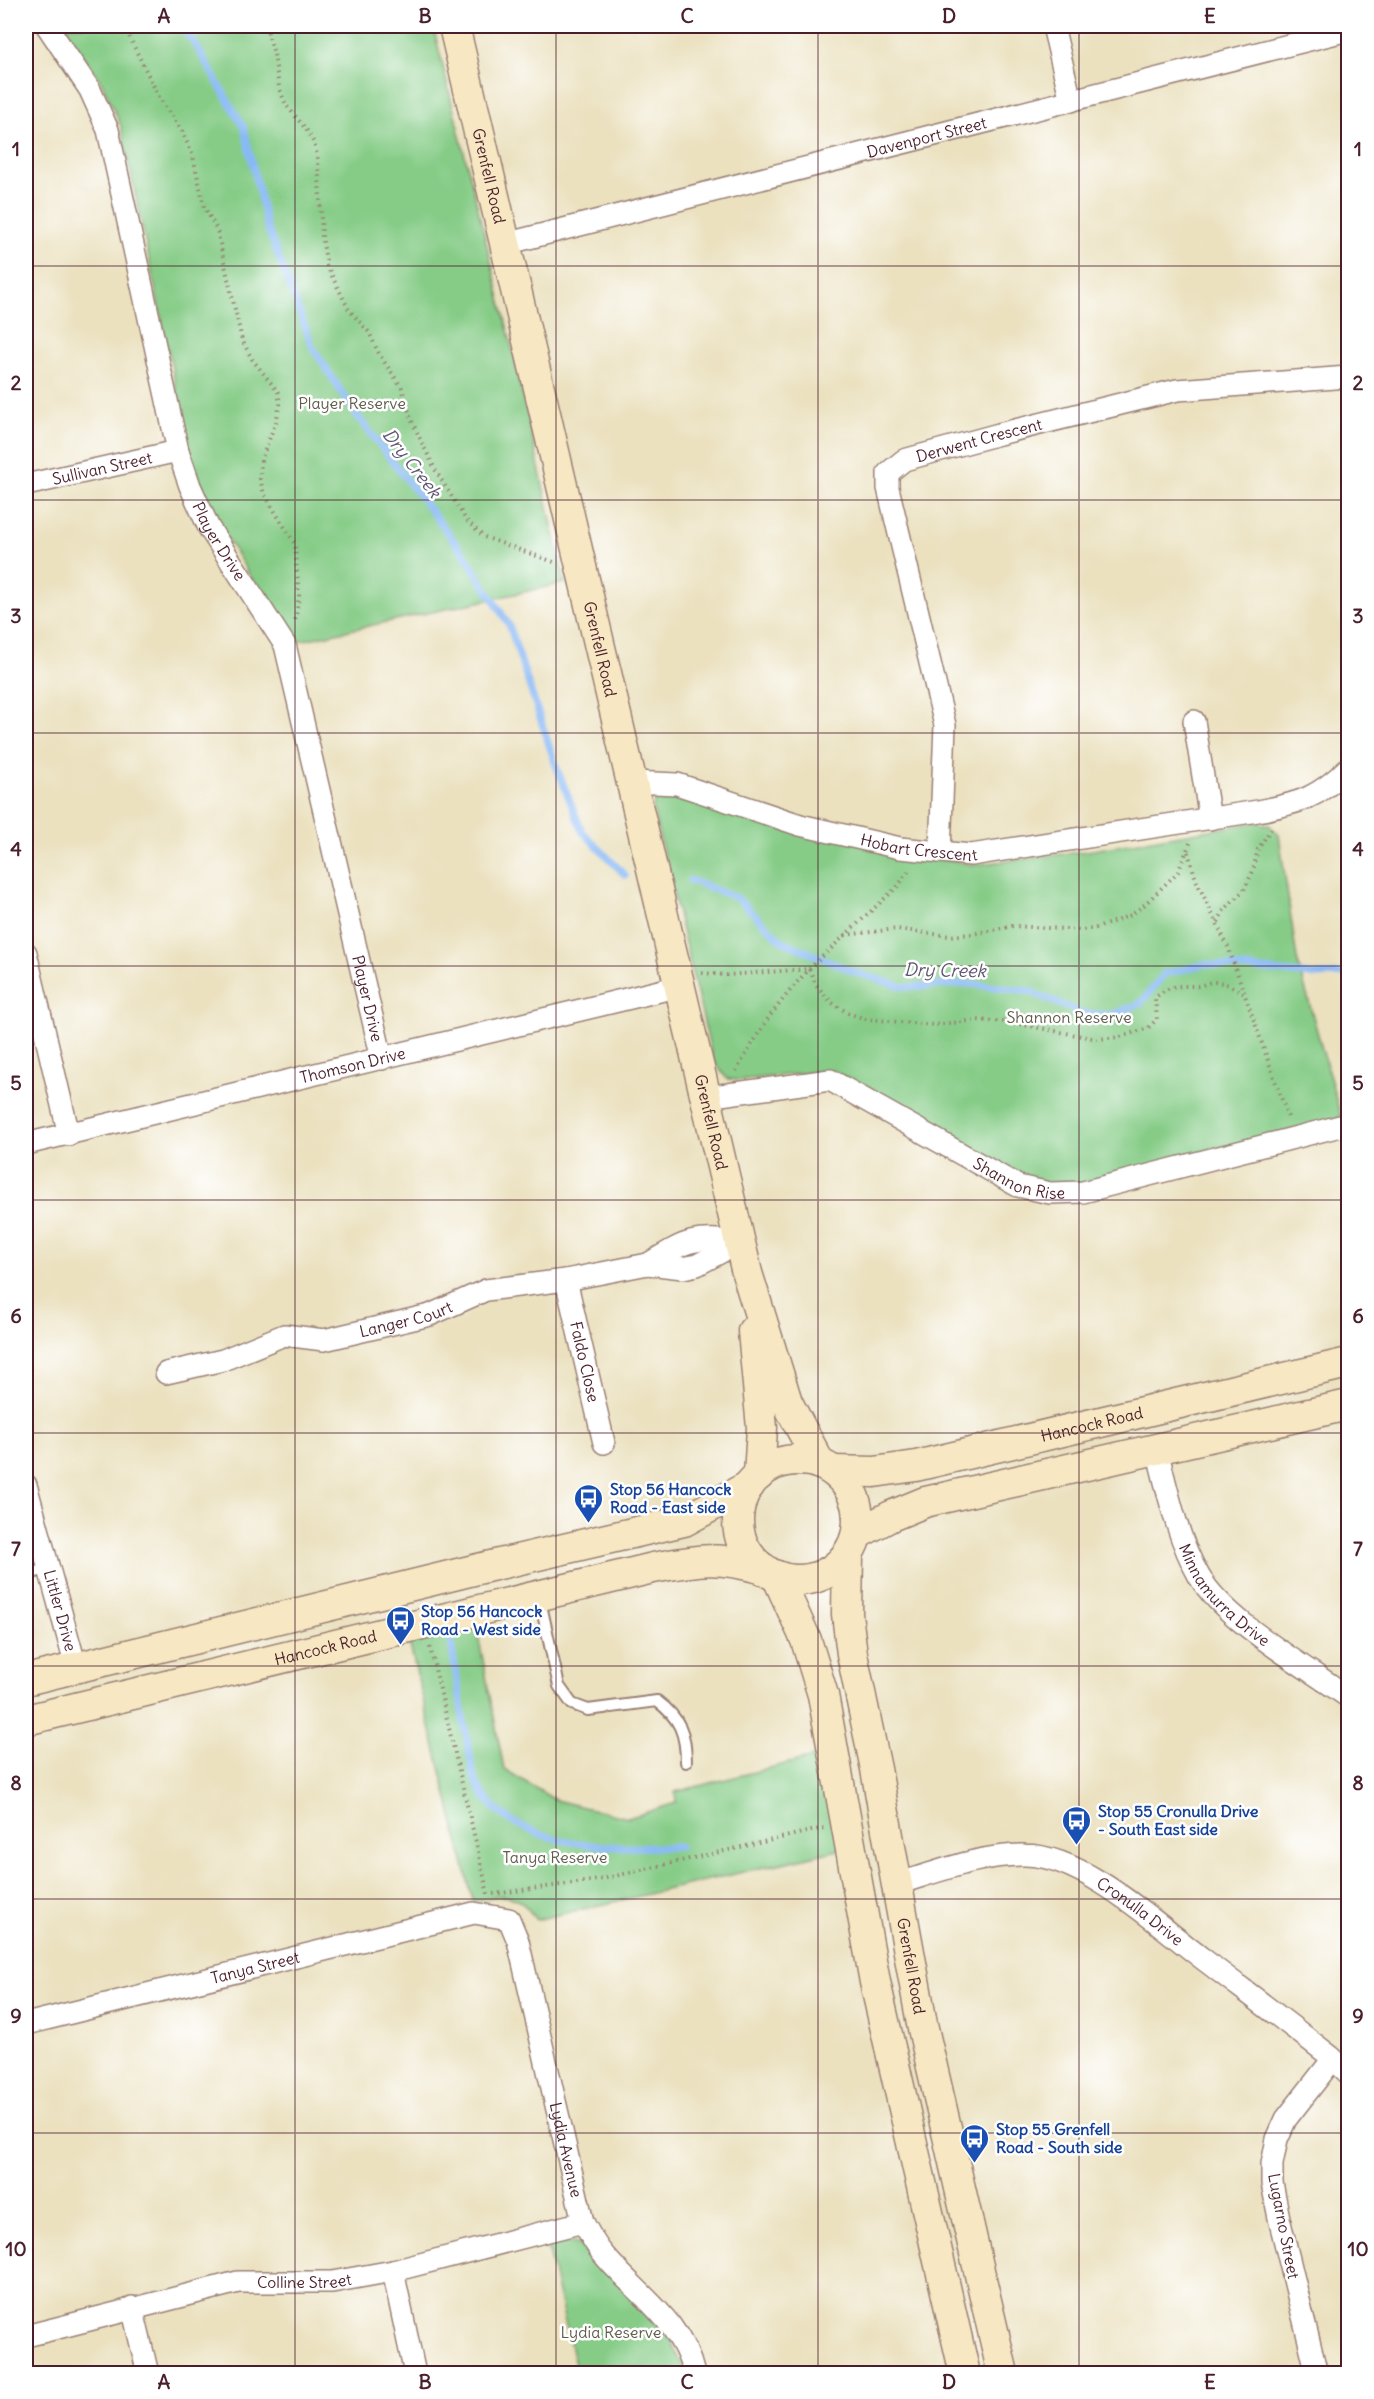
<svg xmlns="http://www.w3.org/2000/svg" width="1374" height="2399" font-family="Delius,sans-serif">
<rect width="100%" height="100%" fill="#fff"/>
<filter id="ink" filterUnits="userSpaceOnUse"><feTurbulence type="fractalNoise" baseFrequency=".0167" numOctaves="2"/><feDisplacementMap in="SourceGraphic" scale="12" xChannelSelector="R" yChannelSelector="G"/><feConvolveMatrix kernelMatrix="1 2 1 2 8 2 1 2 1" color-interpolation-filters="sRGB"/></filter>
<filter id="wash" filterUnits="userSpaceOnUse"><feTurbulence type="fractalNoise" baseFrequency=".008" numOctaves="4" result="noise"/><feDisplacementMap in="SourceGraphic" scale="24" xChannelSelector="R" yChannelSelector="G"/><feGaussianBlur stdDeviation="1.35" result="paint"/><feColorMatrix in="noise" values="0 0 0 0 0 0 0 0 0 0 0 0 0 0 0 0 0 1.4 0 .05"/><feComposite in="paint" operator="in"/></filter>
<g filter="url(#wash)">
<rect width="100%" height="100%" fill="#ebe1bf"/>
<!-- green -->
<g fill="#86cc87" stroke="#687659" stroke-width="1.5">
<polygon points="63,26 433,26 510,339 565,583 291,643 219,525 200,482 189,449 121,126 102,83"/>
<path d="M667,790L972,865L1081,852L1257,822L1269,825L1279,835L1297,959L1341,1117L1082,1183L1050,1185L1021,1178L832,1070L741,1080L727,1079L713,1060L653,809C654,798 658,795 667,790Z"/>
<path d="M474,1614L504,1769L555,1800L628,1818L676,1803L675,1792L829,1753L847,1848L536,1920C518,1891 504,1894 473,1901L406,1630Z"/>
<polygon points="560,2243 574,2243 586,2248 662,2323 687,2373 577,2373 547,2246"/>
</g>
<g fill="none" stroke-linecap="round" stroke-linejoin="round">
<!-- stream -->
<g stroke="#89b9f5" stroke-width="7">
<polyline points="180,26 195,44 244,128 267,227 313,348 355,413 465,555 509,625 556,766 582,831 625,875"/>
<polyline points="690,880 737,898 782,941 857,973 904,987 972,984 1029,991 1081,1013 1111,1015 1141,1003 1164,974 1205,964 1312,975 1348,974"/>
<path d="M451,1642C456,1676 462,1711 468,1746C471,1757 471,1771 476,1782C509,1851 613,1848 679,1847"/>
</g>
</g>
</g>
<g filter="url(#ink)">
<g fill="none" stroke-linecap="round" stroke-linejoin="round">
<defs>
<g id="lane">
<polyline points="26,1575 49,1568"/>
<path d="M539,1596L559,1686L572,1704L588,1710L657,1701C680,1718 686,1734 686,1762"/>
</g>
<g id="street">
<path id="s1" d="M47,26L90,90L108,130L178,451L190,486L209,528L285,645L382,1059"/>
<polyline points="1053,26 1071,101"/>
<path id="s2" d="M505,244L1348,30"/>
<path id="s3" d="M26,485L178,451"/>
<polyline points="1194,721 1210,819"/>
<path id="s4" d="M632,782L677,784L800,825L900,848L971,855L1258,811C1300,803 1318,798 1348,768"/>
<path id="s5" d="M940,852L945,725L888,488V473L904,460L999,434L1177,390L1348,377"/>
<polyline points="26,953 69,1135"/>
<path id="s6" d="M706,1097L830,1080L1018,1186L1050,1193L1083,1192L1348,1124"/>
<path id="s7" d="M26,1144L680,986"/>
<path d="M648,1264C689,1239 693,1237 740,1242"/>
<path id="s8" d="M566,1280L604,1443"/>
<path id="s9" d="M166,1373L223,1360L284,1335L324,1340L430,1315L486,1290L566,1280L648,1264L683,1268L697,1265L740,1242"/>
<path id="s10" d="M1157,1450C1168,1493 1177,1537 1199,1576C1225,1621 1305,1666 1348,1697"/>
<path id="s11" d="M26,1485L76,1667"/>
<path id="s12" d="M897,1884C937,1872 982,1854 1025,1855C1083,1855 1158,1925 1203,1959C1245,1991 1288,2023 1330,2056L1348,2073"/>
<path id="s13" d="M26,2024L474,1913L509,1919L518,1941L583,2222C589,2233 595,2245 603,2254C636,2294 681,2319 694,2374"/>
<polyline points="393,2271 415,2374"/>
<polyline points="132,2307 148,2374"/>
<path id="s14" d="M26,2336L238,2282H332L393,2271L583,2222"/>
<polyline points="1317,2374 1279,2218 1272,2183 1272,2164 1277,2139 1286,2119 1333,2059"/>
</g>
<g id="secondary">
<path id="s15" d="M454,26L747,1273L787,1402L820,1464"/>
<polyline points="753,1331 762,1428 759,1475"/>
<circle cx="798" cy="1520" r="60"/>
<path id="s16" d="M833,1471L874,1472L916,1466L1348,1363"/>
<polyline points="857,1534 891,1516 925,1502 1348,1405"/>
<path id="s17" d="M848,1555L847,1614L852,1654L876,1769L922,2024L1003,2374"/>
<polyline points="777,1576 806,1640 823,1695 875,1982 965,2374"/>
<polyline points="26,1680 482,1568 684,1521 749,1486"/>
<path id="s18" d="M26,1720L653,1568C701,1559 717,1556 764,1569"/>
</g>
</defs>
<!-- lane casing -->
<use href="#lane" stroke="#9a8075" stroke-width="14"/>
<!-- street casing -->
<use href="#street" stroke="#9a8075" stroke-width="24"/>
<!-- secondary casing -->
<use href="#secondary" stroke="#9a8075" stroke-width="33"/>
<!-- path -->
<g stroke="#9a8075" stroke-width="4" stroke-dasharray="1.5 4.5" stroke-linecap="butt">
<polyline points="124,26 160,99 182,131 193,156 204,206 217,230 242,340 252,359 278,392 280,404 276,422 261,460 260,479 264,494 295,544 299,596 295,622"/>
<polyline points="266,26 274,54 279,87 286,105 306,129 314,143 318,159 322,237 327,266 349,310 369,332 379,354 402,388 411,419 423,445 436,471 466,520 484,537 554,562"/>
<polyline points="1188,852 1196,880 1228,947 1289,1120"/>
<polyline points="1218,922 1224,910 1244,890 1253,871 1258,849 1271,829"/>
<polyline points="845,935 896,929 950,936 972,934 1013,926 1082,930 1097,928 1131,915 1144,905 1178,872 1190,843"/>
<path d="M809,969L816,985L831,1002L848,1013L866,1019L934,1025L977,1020L1008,1022L1097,1039L1120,1037L1148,1028L1157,1019L1155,998C1169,985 1177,986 1195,986C1201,987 1207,982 1213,982C1225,981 1235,989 1245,994"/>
<polyline points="702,973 727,975 808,969"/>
<polyline points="736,1071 766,1021 792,988 809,969 898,886 910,869"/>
<polyline points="430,1647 488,1894"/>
<polyline points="493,1894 598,1880 824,1828"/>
</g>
<!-- lane -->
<use href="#lane" stroke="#fff" stroke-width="10"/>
<!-- street -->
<use href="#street" stroke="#fff" stroke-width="21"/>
<!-- secondary -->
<use href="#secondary" stroke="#f7e8c3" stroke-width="30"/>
</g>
</g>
<!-- grid -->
<path fill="none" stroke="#4a1f2b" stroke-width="1.5" stroke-opacity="0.55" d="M295,26V2374M556,26V2374M818,26V2374M1079,26V2374M26,266H1348M26,500H1348M26,733H1348M26,966H1348M26,1200H1348M26,1433H1348M26,1666H1348M26,1899H1348M26,2133H1348"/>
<!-- icons -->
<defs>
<symbol id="bus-pin" viewBox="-11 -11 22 30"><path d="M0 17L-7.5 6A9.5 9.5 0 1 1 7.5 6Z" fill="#1a4fb4" stroke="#fff"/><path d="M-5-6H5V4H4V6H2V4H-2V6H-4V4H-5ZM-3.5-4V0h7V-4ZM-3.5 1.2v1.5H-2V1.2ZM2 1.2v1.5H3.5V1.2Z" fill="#fff"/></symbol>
</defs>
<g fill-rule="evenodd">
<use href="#bus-pin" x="572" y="1482" width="33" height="45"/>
<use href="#bus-pin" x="384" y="1604" width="33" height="45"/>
<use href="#bus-pin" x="1060" y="1804" width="33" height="45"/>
<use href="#bus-pin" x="958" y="2122" width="33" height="45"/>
</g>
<g text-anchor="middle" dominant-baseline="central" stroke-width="5" stroke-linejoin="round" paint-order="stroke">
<!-- street labels -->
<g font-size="16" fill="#4a1f2b" stroke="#fff">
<text stroke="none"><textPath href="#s2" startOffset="435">Davenport Street</textPath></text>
<text stroke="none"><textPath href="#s15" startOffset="154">Grenfell Road</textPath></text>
<text stroke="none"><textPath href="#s5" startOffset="484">Derwent Crescent</textPath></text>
<text stroke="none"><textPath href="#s3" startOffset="78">Sullivan Street</textPath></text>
<text stroke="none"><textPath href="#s1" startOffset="549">Player Drive</textPath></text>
<text stroke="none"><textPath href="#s15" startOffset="640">Grenfell Road</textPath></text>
<text stroke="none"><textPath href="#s4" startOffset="296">Hobart Crescent</textPath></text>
<text stroke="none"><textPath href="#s1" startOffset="1035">Player Drive</textPath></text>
<text stroke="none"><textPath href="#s7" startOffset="336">Thomson Drive</textPath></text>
<text stroke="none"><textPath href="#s15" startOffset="1126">Grenfell Road</textPath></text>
<text stroke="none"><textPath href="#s6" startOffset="340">Shannon Rise</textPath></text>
<text stroke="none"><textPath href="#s9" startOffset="249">Langer Court</textPath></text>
<text stroke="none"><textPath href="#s8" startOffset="84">Faldo Close</textPath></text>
<text stroke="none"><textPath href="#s16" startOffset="264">Hancock Road</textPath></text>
<text stroke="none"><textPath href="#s10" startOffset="164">Minnamurra Drive</textPath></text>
<text stroke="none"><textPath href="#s11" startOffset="130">Littler Drive</textPath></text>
<text stroke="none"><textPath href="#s18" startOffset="308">Hancock Road</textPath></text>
<text stroke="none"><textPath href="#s12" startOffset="262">Cronulla Drive</textPath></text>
<text stroke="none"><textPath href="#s17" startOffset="417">Grenfell Road</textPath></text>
<text stroke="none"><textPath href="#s13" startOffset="236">Tanya Street</textPath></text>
<text stroke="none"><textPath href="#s13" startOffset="735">Lydia Avenue</textPath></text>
<text transform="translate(1284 2226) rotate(79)">Lugarno Street</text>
<text stroke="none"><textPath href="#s14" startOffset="285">Colline Street</textPath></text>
</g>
<!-- park labels -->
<g font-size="16" fill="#5f5c4b" stroke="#fff">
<text x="352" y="403">Player Reserve</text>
<text x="1069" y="1017">Shannon Reserve</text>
<text x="555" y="1857">Tanya Reserve</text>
<text x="611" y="2332">Lydia Reserve</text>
</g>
<!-- transit labels -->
<g font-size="16" font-weight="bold" fill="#164399" stroke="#fff" text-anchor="start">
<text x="610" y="1489">Stop 56 Hancock<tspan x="610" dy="18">Road - East side</tspan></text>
<text x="421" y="1611">Stop 56 Hancock<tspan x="421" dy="18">Road - West side</tspan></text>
<text x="1098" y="1811">Stop 55 Cronulla Drive<tspan x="1098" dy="18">- South East side</tspan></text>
<text x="996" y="2129">Stop 55 Grenfell<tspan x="996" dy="18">Road - South side</tspan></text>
</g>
<!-- water labels -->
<g font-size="18" font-style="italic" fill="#605572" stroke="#fff">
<text transform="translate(412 463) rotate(52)">Dry Creek</text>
<text transform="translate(945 970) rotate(1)">Dry Creek</text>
</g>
</g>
<!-- margin -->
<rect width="1374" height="2399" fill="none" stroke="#fff" stroke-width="66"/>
<rect x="33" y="33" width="1308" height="2333" fill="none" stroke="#4a1f2b" stroke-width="2"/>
<g font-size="20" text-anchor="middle" font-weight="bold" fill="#4a1f2b">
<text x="164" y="23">A</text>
<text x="425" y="23">B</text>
<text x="687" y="23">C</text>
<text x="949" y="23">D</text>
<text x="1210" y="23">E</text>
<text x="16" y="156">1</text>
<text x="1358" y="156">1</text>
<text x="16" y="390">2</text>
<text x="1358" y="390">2</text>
<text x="16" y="623">3</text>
<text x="1358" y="623">3</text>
<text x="16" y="856">4</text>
<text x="1358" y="856">4</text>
<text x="16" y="1090">5</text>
<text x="1358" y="1090">5</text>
<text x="16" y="1323">6</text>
<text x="1358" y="1323">6</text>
<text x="16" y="1556">7</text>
<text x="1358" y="1556">7</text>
<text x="16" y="1790">8</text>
<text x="1358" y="1790">8</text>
<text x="16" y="2023">9</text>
<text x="1358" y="2023">9</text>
<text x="16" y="2256">10</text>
<text x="1358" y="2256">10</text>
<text x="164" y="2389">A</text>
<text x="425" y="2389">B</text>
<text x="687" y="2389">C</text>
<text x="949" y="2389">D</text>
<text x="1210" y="2389">E</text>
</g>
</svg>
